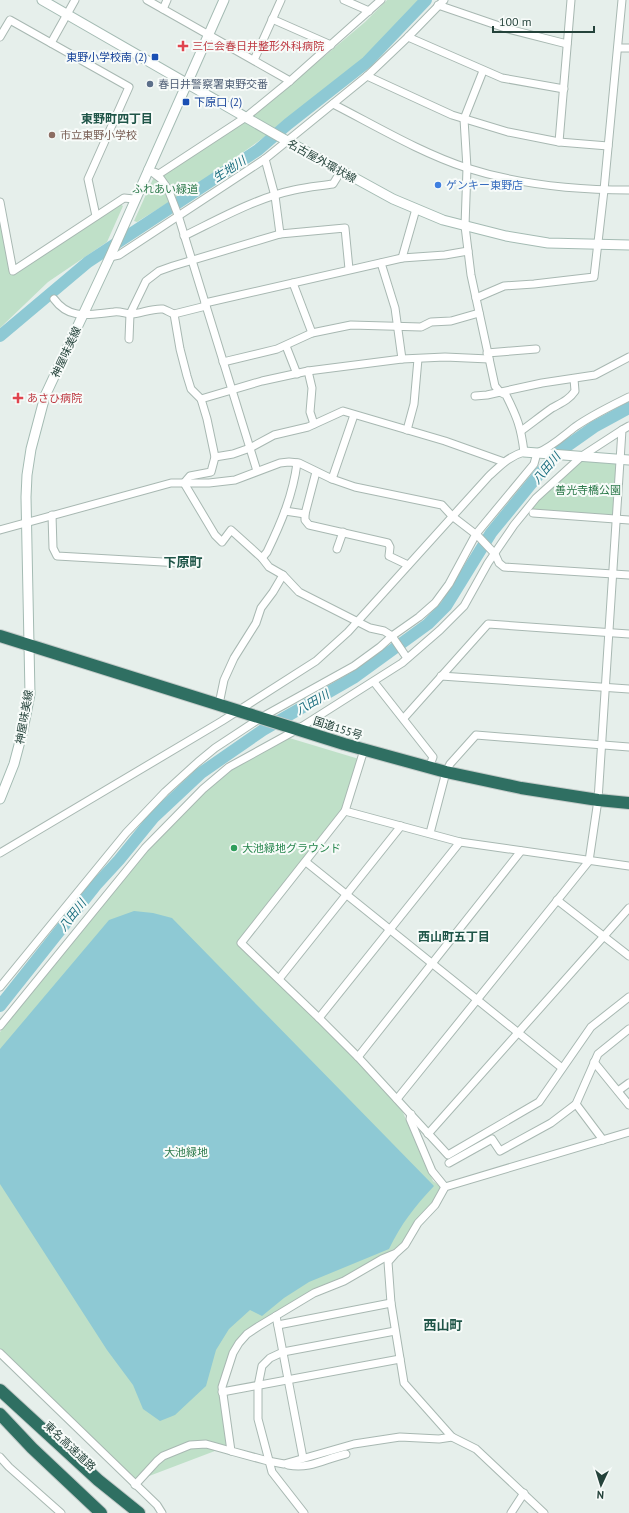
<svg xmlns="http://www.w3.org/2000/svg" width="629" height="1513" font-family="'PT Sans','Noto Sans JP',sans-serif">
<rect width="100%" height="100%" fill="#e6efeb"/>
<!-- green -->
<g fill="#bfe0c8">
<path d="M387,0H420C407,14 394,29 381,42C361,62 338,79 316,97C259,143 200,184 137,222L134,221L153,179L166,173L257,113L365,22Z"/>
<polygon points="120,204 123,206 107,242 48,282 0,328 0,222 11,274"/>
<path d="M582,461L615,464L617,466L613,518L528,512C543,492 563,476 582,461Z"/>
<polygon points="286,737 359,759 347,799 339,814 237,942 352,1056 401,1108 433,1181 442,1188 403,1244 248,1331 223,1373 228,1446 136,1481 0,1349 0,1032 145,852 205,791 231,769"/>
</g>
<!-- water -->
<path fill="#8ec9d4" d="M134,911L153,913L172,918L434,1186C415,1206 401,1224 389,1249L309,1282L284,1298L262,1316L250,1310L229,1329L216,1350L206,1386L175,1415L160,1421L143,1409L133,1385L107,1350L0,1184V1049L109,920Z"/>
<g fill="none" stroke-linecap="round" stroke-linejoin="round">
<!-- river -->
<g stroke="#8ec9d4" stroke-width="12">
<polyline points="0,336 88,262 258,150 288,124 367,62 426,0"/>
<polyline points="0,1006 96,885 119,860 154,817 201,773 263,730 355,677 428,624 446,606 491,533 540,473 560,451 594,427 629,408"/>
</g>
<defs>
<g id="street">
<polyline points="147,0 290,81"/>
<polyline points="344,0 369,11"/>
<polyline points="438,5 508,29 567,44"/>
<polyline points="163,9 167,0"/>
<polyline points="272,19 331,45"/>
<polyline points="0,37 10,20 129,87 88,179 96,216"/>
<polyline points="408,37 502,78 564,89"/>
<polyline points="51,43 75,0"/>
<polyline points="618,48 629,48"/>
<polyline points="254,60 281,0"/>
<polyline points="367,76 452,115 508,132 559,142 608,146"/>
<path d="M333,104C376,126 421,153 467,168C520,185 574,190 629,190"/>
<polyline points="559,142 571,0"/>
<polyline points="265,159 275,196 280,234"/>
<polyline points="148,169 161,179 168,189 178,215 257,471"/>
<polyline points="154,172 159,174 246,117 290,81 381,0"/>
<polyline points="0,202 13,271 124,198 134,199"/>
<path d="M184,236C219,219 256,198 294,190C307,187 320,186 333,184L341,171"/>
<polyline points="110,257 119,255 265,159 367,76 408,37 444,0"/>
<polyline points="402,258 416,209"/>
<polyline points="381,263 395,308 402,359"/>
<polyline points="293,283 312,333"/>
<polyline points="476,298 504,286 534,284 594,277 604,190 622,0"/>
<path d="M54,299C70,321 91,314 114,312C120,311 126,314 132,314C142,313 153,308 163,309C166,310 171,313 174,314L180,349L187,376L191,389L201,399L207,419L215,457L211,472L190,476L184,483L215,535L222,542L231,530L262,558L269,567L283,575L299,592L370,628L384,631L392,636L407,658"/>
<polyline points="205,303 402,258 445,255 468,251"/>
<polyline points="174,314 206,306"/>
<polyline points="129,339 130,314 146,281 159,271 173,266 280,234 345,228 349,269"/>
<polyline points="286,346 297,374"/>
<polyline points="487,353 536,349"/>
<polyline points="223,362 277,349 312,333 351,325 421,327 431,322 451,321 479,313"/>
<polyline points="308,371 312,388 310,412 314,424"/>
<polyline points="475,396 487,395 542,383 595,375 629,357"/>
<polyline points="201,399 262,381 308,371 402,359 445,357 489,359"/>
<polyline points="407,430 414,404 418,359"/>
<path d="M521,431C532,423 542,415 552,408C561,403 569,400 575,391L574,379"/>
<polyline points="215,457 233,454 250,448 274,435 308,427 343,411 445,441 504,462"/>
<polyline points="316,472 305,514 305,520 309,525 388,543 390,547 389,556 408,565"/>
<polyline points="332,479 354,415"/>
<polyline points="285,511 305,514"/>
<polyline points="533,513 629,520"/>
<polyline points="52,515 53,548 57,556 198,564"/>
<polyline points="0,530 171,483 209,483 235,480 280,463 289,462 299,463 332,479 355,487 442,505 452,516 478,536 495,554 499,563 504,567 629,575"/>
<polyline points="337,549 343,532"/>
<path d="M262,558L267,552C281,523 293,495 297,463"/>
<polyline points="441,676 629,689"/>
<polyline points="374,682 433,757 429,768"/>
<polyline points="219,704 224,680 234,658 256,623 261,608 273,592 283,575"/>
<polyline points="404,718 488,624 629,634"/>
<polyline points="364,750 345,811 241,943 319,1018 358,1057 448,1155 539,1102 591,1027 629,997"/>
<polyline points="345,811 460,842 629,866"/>
<polyline points="430,833 446,772 450,764 476,735 629,747"/>
<path d="M0,853L222,721L316,661L348,632L489,476C500,466 509,456 524,452C521,427 517,417 506,395L500,392L495,386L471,275L465,226L467,168L464,119L483,71"/>
<polyline points="306,862 562,1068"/>
<polyline points="557,900 629,956"/>
<polyline points="279,979 401,826"/>
<path d="M0,987L126,833L165,792L198,762L215,748L262,717L354,666L380,647L392,636L419,617L435,603L449,584L476,534L534,464L537,453C552,447 563,436 575,427C592,415 611,406 629,397"/>
<polyline points="319,1018 460,842"/>
<polyline points="0,1026 145,848 203,789 229,767 298,729 402,663 440,630 464,606 488,563 514,525 536,498 582,456 622,430"/>
<polyline points="358,1057 521,851"/>
<polyline points="594,1062 629,1105"/>
<polyline points="618,1091 629,1083"/>
<polyline points="397,1099 589,861 598,800 622,430 629,426"/>
<polyline points="576,1104 603,1140"/>
<polyline points="411,1114 410,1119 432,1171 445,1187"/>
<polyline points="428,1134 629,908"/>
<polyline points="449,1163 492,1139 500,1151 551,1123 576,1104 598,1054 629,1029"/>
<polyline points="394,1254 382,1259 344,1281 314,1293 259,1326 247,1334 239,1343 233,1353 222,1387 231,1451 268,1461 284,1464 354,1444 400,1437 439,1439 452,1437"/>
<polyline points="276,1316 303,1458"/>
<polyline points="278,1325 391,1303"/>
<polyline points="0,1353 157,1505 162,1513"/>
<polyline points="222,1392 400,1359"/>
<polyline points="0,1457 9,1467 61,1513"/>
<path d="M288,1465C311,1469 324,1459 346,1454"/>
<polyline points="135,1485 157,1461 163,1456 190,1445 206,1444 231,1451"/>
<polyline points="304,1513 272,1472 258,1419 258,1386 262,1366 270,1358 283,1352 395,1331"/>
<polyline points="511,1513 524,1493"/>
<polyline points="544,1513 476,1449 452,1437 404,1383 391,1303 388,1262 395,1254 405,1245 418,1223 435,1205 445,1187 629,1132"/>
</g>
<g id="secondary">
<polyline points="42,0 280,137 393,199 443,220 506,236 548,243 629,245"/>
<polyline points="524,452 629,460"/>
<polyline points="0,799 14,764 23,730 30,694 26,497 27,475 31,449 45,396 110,257 224,0"/>
</g>
<g id="highway">
<polyline points="0,636 344,744 446,772 521,788 598,800 629,803"/>
<polyline points="0,1390 98,1480 139,1513"/>
<polyline points="0,1414 32,1448 101,1513"/>
</g>
</defs>
<!-- street casing -->
<use href="#street" stroke="#a8b8b2" stroke-width="9"/>
<!-- secondary casing -->
<use href="#secondary" stroke="#a4bbb3" stroke-width="11"/>
<!-- highway casing -->
<use href="#highway" stroke="#c2cac8" stroke-width="14"/>
<!-- street -->
<use href="#street" stroke="#fff" stroke-width="7"/>
<!-- secondary -->
<use href="#secondary" stroke="#fff" stroke-width="9"/>
<!-- highway -->
<use href="#highway" stroke="#2f6f62" stroke-width="12"/>
</g>
<!-- markers -->
<g fill="#e0444e" stroke="#f7fbf9" stroke-width="1.5">
<path d="M181 40h4v4h4v4h-4v4h-4v-4h-4v-4h4z"/>
<path d="M16 392h4v4h4v4h-4v4h-4v-4h-4v-4h4z"/>
</g>
<g fill="#1a4fb4" stroke="#f7fbf9" stroke-width="1.5">
<rect x="151" y="53" width="8" height="8" rx="2"/>
<rect x="182" y="98" width="8" height="8" rx="2"/>
</g>
<circle fill="#5c6f8a" stroke="#f7fbf9" stroke-width="1.5" cx="150" cy="84" r="4"/>
<circle fill="#8d6e63" stroke="#f7fbf9" stroke-width="1.5" cx="52" cy="135" r="4"/>
<circle fill="#3f7fe0" stroke="#f7fbf9" stroke-width="1.5" cx="438" cy="185" r="4"/>
<circle fill="#2e9e5b" stroke="#f7fbf9" stroke-width="1.5" cx="234" cy="848" r="4"/>
<g text-anchor="middle" dominant-baseline="central" stroke-width="4" stroke-linejoin="round" paint-order="stroke">
<!-- health labels -->
<g font-size="11" fill="#be3a42" stroke="#f7fbf9" text-anchor="start">
<text x="192" y="46">三仁会春日井整形外科病院</text>
<text x="27" y="398">あさひ病院</text>
</g>
<!-- transit labels -->
<g font-size="11" fill="#164399" stroke="#f7fbf9" text-anchor="end">
<text x="147" y="57">東野小学校南 (2)</text>
<text x="194" y="102" text-anchor="start">下原口 (2)</text>
</g>
<!-- service labels -->
<g font-size="11" fill="#4e5e75" stroke="#f7fbf9" text-anchor="start">
<text x="158" y="84">春日井警察署東野交番</text>
</g>
<!-- education labels -->
<g font-size="11" fill="#785e54" stroke="#f7fbf9" text-anchor="start">
<text x="60" y="135">市立東野小学校</text>
</g>
<!-- street labels -->
<g font-size="11" fill="#24423a" stroke="#f7fbf9">
<text transform="translate(322 161) rotate(29)">名古屋外環状線</text>
<text transform="translate(66 352) rotate(-65)">神屋味美線</text>
<text transform="translate(24 717) rotate(-80)">神屋味美線</text>
<text transform="translate(338 728) rotate(18)">国道155号</text>
<text transform="translate(70 1446) rotate(43)">東名高速道路</text>
</g>
<!-- shop labels -->
<g font-size="11" fill="#366cbe" stroke="#f7fbf9" text-anchor="start">
<text x="446" y="185">ゲンキー東野店</text>
</g>
<!-- park labels -->
<g font-size="11" fill="#2d7a4b" stroke="#f7fbf9">
<text x="165" y="189">ふれあい緑道</text>
<text x="588" y="490">善光寺橋公園</text>
<text x="186" y="1152">大池緑地</text>
</g>
<!-- leisure labels -->
<g font-size="11" fill="#27864d" stroke="#f7fbf9" text-anchor="start">
<text x="242" y="848">大池緑地グラウンド</text>
</g>
<!-- neighbourhood labels -->
<g font-size="12" font-weight="bold" fill="#1f5548" stroke="#f7fbf9">
<text x="117" y="118">東野町四丁目</text>
<text x="454" y="936">西山町五丁目</text>
</g>
<!-- water labels -->
<g font-size="12" font-style="italic" fill="#1c6f80" stroke="#f7fbf9">
<text transform="translate(229 169) rotate(-33)">生地川</text>
<text transform="translate(546 468) rotate(-50)">八田川</text>
<text transform="translate(312 702) rotate(-30)">八田川</text>
<text transform="translate(72 915) rotate(-52)">八田川</text>
</g>
<!-- quarter labels -->
<g font-size="13" font-weight="bold" fill="#1f5548" stroke="#f7fbf9">
<text x="183" y="562">下原町</text>
<text x="443" y="1325">西山町</text>
</g>
</g>
<!-- north arrow -->
<g transform="translate(601 1485) rotate(184)" stroke="#f7fbf9" stroke-width="3" paint-order="stroke">
<path d="M0-3L7 15L0 10L-7 15Z" fill="#24423a"/>
<text y="-6" font-size="11" font-weight="bold" text-anchor="middle" fill="#24423a">N</text>
</g>
<!-- scale -->
<path d="M493 26v6h101v-6" fill="none" stroke="#24423a" stroke-width="2"/>
<text x="499" y="26" font-size="12" fill="#24423a" stroke="#f7fbf9" stroke-width="3" paint-order="stroke">100 m</text>
</svg>
